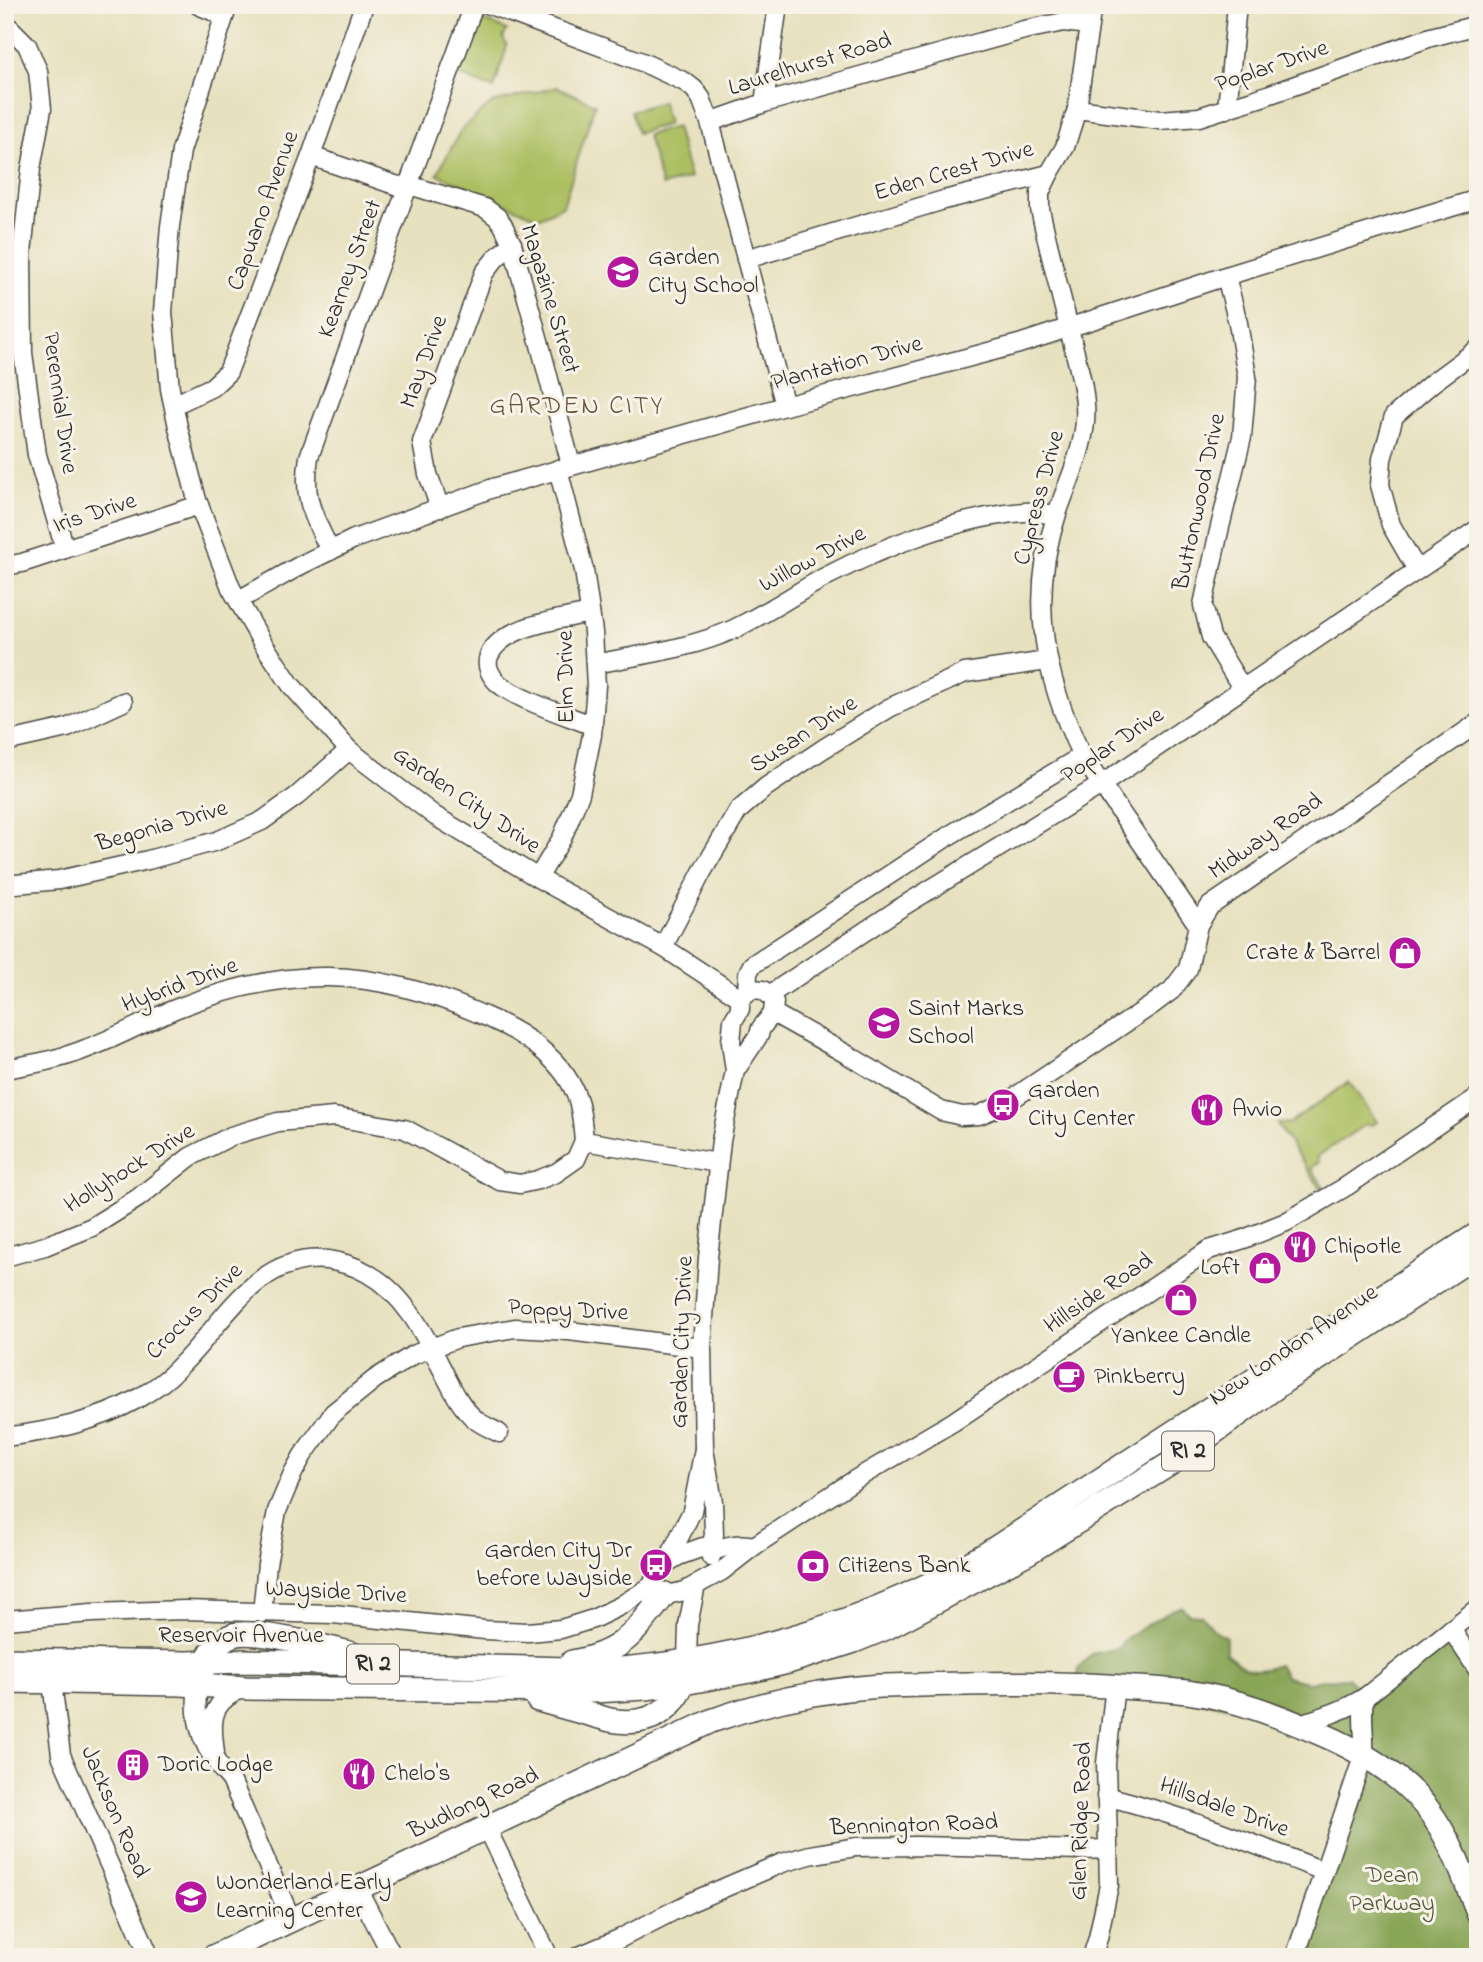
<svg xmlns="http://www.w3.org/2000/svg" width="1483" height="1962" font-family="'Indie Flower',sans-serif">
<rect width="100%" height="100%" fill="#f7f3e8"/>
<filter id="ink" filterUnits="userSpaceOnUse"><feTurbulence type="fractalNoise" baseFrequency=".0143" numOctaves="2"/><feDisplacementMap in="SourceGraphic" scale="14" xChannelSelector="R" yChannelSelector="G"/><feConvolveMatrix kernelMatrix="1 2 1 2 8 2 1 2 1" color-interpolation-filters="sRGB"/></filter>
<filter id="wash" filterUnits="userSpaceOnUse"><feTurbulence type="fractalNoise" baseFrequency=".00686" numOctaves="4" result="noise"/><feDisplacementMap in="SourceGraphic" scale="28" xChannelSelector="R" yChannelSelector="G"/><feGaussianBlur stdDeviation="1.57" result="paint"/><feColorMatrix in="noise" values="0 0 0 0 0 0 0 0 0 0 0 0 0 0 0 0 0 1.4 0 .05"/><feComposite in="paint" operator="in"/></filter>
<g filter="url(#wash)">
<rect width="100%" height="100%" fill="#e7e1bf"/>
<!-- green -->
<g fill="#acbe61" stroke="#6c7446" stroke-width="2">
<polygon points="476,17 507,30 503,38 507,46 494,89 456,74"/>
<polygon points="557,87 595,104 563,206 538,218 437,174 461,130 492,103"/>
<polygon points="662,102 668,124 637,133 631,111"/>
<polygon points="676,127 690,178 662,186 647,135"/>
<polygon points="1349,1082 1377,1122 1372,1125 1366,1124 1318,1156 1319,1162 1311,1168 1326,1190 1323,1192 1277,1124 1290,1123"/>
</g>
<!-- forest -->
<path fill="#89a557" stroke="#5a6841" stroke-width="2" d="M1182,1607L1188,1614L1201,1615L1213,1629L1226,1637V1653C1245,1670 1252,1675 1278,1665L1286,1677L1307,1682L1344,1678L1347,1679L1348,1677L1363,1696L1446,1632L1478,1672V1863L1464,1869L1478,1918V1957H1294L1362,1755L1263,1712L1079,1682L1078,1668L1092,1654L1118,1648L1126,1638L1172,1610Z"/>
</g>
<g filter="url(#ink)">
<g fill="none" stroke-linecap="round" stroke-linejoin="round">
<defs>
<g id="minor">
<polyline points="198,5 224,16"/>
<polyline points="228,5 181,151 170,226 163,312 170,389 178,427 197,500 231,588 262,642 291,685 349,750 435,816 538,878 663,947 742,999"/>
<polyline points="490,5 642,62 685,82 694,89 701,98 710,122 785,406"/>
<polyline points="5,23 27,45 38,71 42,109 31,169 22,253 23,353 37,455 65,549"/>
<polyline points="764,103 778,5"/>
<polyline points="1077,109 1160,120 1199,117 1259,98 1431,37 1478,25"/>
<polyline points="1227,109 1237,5"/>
<polyline points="710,122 764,103 1024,30 1064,22 1088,25"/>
<polyline points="311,156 398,186 409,185 485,208 497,217 503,225 512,244 539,341 571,465"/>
<path d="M1049,174L1040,193V209C1050,256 1063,302 1074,349C1080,372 1087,398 1085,422C1082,455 1067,484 1057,514C1028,600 1044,676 1082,756L1198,925"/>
<polyline points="746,259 944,200 1049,174 1065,147 1077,109 1092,5"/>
<polyline points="1226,276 1238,323 1247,377 1242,437 1219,531 1203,605 1211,637 1242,688"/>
<polyline points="174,405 212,387 228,372 311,156 364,5"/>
<polyline points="440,508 428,474 422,442 484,273 496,258 512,244"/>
<path d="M330,551C313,514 302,499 309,457L474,5"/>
<polyline points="5,566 22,563 199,505"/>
<polyline points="1417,570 1391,525 1380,485 1382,459 1394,416 1432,383 1478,349"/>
<polyline points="239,600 301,565 354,539 493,488 785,406 1019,344 1226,276 1478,199"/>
<path d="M590,613C560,620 502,625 489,656C485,666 491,677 499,684C521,701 566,715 593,726"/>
<path d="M595,664C639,655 694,648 734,629C767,613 796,593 827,576C885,546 959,517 1024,512C1035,511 1046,514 1056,515"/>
<polyline points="5,742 67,728 123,702"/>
<polyline points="538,878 562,838 580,794 592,735 596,686 593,632 584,570 558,469"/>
<polyline points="5,885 59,880 148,860 217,841 262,821 297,796 349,750"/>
<polyline points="663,947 702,872 738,811 766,787 823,749 889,708 965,673 1047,661"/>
<polyline points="747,992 748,973 752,965 950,835 1082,756"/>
<polyline points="769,995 900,908 1101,785 1478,529"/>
<polyline points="773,1013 848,1055 941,1111 962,1116 979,1115 1003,1105 1152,1005 1172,990 1188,969 1198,925 1210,906 1478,723"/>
<path d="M5,1069C33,1064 62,1059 88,1048C118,1037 146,1021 175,1009C286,965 371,966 480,1014C519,1030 567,1059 579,1104C582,1116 583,1129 584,1141L718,1163"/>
<polyline points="5,1257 45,1246 92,1227 138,1198 190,1157 231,1136 278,1122 334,1117 405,1129 500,1181 520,1184 538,1180 556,1173 576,1159 584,1141"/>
<path d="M5,1437C51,1431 96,1422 137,1399C151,1391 168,1379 179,1367C223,1325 256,1253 327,1260C341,1262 355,1266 367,1273C403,1293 423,1331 441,1367C451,1386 459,1406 476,1420C482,1425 492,1429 499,1433"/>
<polyline points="704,1449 692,1511 672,1552 654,1580 653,1585 656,1589 665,1594 671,1594 685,1591 722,1571 754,1546 856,1479 953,1422 1209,1250 1244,1239 1286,1222 1347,1186 1478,1097"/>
<polyline points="708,1550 712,1543 714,1535 713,1502 704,1449 702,1348 708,1258 721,1141 735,1071 731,1042 733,1021 740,1009 740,1001 743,996 752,989 763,990 772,997 774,1002 773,1013 761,1028 759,1035 735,1071"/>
<path d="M710,1553C724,1546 738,1542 754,1546"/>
<polyline points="665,1564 678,1556 703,1547 710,1553 711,1557"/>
<polyline points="262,1613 267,1564 277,1511 293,1473 303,1455 333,1413 375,1379 413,1355 458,1338 515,1328 569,1331 702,1348"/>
<polyline points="5,1620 92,1613 185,1610 333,1614 485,1630 528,1632 561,1629 593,1619 620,1606 653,1585"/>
<polyline points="1451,1629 1478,1670"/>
<polyline points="687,1661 688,1625 696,1585"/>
<polyline points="52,1682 61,1755 150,1957"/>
<path d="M198,1685C192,1725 205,1752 231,1780L291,1919"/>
<path d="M1298,1724C1322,1718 1343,1711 1364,1698L1478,1608"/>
<path d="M215,1753C211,1720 209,1702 244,1688"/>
<path d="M1106,1796C1181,1815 1252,1843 1323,1871"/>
<polyline points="486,1827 549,1957"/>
<polyline points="357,1888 393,1957"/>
<polyline points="577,1957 619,1939 691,1902 782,1863 810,1855 856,1847 917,1846 1084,1850 1106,1849"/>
<polyline points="1092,1957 1098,1938 1109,1885 1106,1763 1115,1686"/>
<path d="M1295,1957L1364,1754C1365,1735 1361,1717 1364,1698"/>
</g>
<g id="major">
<path d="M5,1660L187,1663L242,1661L609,1670C743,1660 872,1621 988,1553L1478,1234"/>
<path d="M572,1662C623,1653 635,1632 665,1594"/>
<path d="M202,1672C207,1656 216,1641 233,1635C253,1628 330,1648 353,1654"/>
<polyline points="5,1681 180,1684 246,1688 338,1689 594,1691 646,1688 683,1683 750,1671 788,1662 854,1641 886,1628 1029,1552 1173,1462 1283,1382 1478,1254"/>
<path d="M538,1700L610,1720C649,1727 676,1712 686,1673"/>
<path d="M213,1957L711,1721C766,1701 822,1690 880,1686C965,1684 1050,1681 1135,1688C1154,1689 1174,1690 1193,1693C1236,1699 1279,1716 1319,1733C1359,1750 1400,1774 1427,1808C1451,1839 1464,1877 1478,1913"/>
</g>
</defs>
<!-- minor casing -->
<use href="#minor" stroke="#474641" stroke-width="21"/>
<!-- major casing -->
<use href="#major" stroke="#474641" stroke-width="26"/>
<!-- minor -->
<use href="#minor" stroke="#fff" stroke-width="18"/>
<!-- major -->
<use href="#major" stroke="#fff" stroke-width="23"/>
</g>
</g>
<!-- icons -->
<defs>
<symbol id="school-disc" viewBox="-11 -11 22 22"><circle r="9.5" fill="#b5179e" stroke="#f7f3e8"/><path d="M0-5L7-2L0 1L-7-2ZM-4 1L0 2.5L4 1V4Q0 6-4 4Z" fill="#fff"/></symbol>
<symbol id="shop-disc" viewBox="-11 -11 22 22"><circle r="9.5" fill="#b5179e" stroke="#f7f3e8"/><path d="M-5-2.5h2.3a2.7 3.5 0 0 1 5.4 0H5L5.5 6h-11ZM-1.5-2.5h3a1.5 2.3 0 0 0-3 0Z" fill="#fff"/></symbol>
<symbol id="bus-disc" viewBox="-11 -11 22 22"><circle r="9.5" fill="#b5179e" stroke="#f7f3e8"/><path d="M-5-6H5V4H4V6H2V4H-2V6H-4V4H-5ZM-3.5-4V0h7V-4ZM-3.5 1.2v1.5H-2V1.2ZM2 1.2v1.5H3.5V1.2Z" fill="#fff"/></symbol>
<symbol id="restaurant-disc" viewBox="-11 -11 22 22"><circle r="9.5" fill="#b5179e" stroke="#f7f3e8"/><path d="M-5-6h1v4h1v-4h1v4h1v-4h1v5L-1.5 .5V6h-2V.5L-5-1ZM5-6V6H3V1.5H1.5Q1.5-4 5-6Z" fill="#fff"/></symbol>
<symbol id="cafe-disc" viewBox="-11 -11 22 22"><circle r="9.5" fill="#b5179e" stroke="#f7f3e8"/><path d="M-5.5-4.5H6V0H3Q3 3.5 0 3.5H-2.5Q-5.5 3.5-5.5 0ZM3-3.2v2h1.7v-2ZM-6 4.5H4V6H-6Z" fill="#fff"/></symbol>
<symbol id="bank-disc" viewBox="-11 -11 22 22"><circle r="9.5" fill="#b5179e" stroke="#f7f3e8"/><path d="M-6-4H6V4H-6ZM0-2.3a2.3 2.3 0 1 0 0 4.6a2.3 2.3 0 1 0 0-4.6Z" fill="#fff"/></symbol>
<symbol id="building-disc" viewBox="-11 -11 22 22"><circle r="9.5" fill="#b5179e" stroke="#f7f3e8"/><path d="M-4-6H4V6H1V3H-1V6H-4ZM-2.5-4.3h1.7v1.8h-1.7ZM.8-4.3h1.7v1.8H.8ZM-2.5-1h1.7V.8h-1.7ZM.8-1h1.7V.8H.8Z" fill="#fff"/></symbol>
</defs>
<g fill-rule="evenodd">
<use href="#school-disc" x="604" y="253" width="38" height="38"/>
<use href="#shop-disc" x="1386" y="934" width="38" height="38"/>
<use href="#school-disc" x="865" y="1004" width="38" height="38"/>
<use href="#bus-disc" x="984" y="1086" width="38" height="38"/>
<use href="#restaurant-disc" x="1188" y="1091" width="38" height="38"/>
<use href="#restaurant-disc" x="1281" y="1228" width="38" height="38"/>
<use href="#shop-disc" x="1246" y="1249" width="38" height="38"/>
<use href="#shop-disc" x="1162" y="1281" width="38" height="38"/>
<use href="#cafe-disc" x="1050" y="1358" width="38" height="38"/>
<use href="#bus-disc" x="637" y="1546" width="38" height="38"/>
<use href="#bank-disc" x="794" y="1547" width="38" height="38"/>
<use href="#building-disc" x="114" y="1746" width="38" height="38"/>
<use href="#restaurant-disc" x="340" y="1755" width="38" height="38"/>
<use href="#school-disc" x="172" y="1878" width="38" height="38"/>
</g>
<g text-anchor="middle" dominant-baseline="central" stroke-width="6" stroke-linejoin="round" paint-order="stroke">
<!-- shield labels -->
<g fill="#f7f3e8" stroke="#686764" stroke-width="2">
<rect x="1162" y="1431.5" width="52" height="39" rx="5"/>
<rect x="347" y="1644.5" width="52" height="39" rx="5"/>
</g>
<g font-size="23" font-weight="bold" fill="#2b2b2b">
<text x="1188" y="1451">RI 2</text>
<text x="373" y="1664">RI 2</text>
</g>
<!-- street labels -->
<g font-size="24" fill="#2b2b2b" stroke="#f7f3e8">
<text transform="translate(810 65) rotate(-17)">Laurelhurst Road</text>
<text transform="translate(1272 67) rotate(-19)">Poplar Drive</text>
<text transform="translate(954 172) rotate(-16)">Eden Crest Drive</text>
<text transform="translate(264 211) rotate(-70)">Capuano Avenue</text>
<text transform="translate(351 269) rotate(-70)">Kearney Street</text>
<text transform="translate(549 299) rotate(73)">Magazine Street</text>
<text transform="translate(425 362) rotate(-70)">May Drive</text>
<text transform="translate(847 364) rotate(-15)">Plantation Drive</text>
<text transform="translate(59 403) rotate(82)">Perennial Drive</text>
<text transform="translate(1040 498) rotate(-75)">Cypress Drive</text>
<text transform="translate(1200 502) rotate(-78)">Buttonwood Drive</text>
<text transform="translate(95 514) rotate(-18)">Iris Drive</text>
<text transform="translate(813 560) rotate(-28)">Willow Drive</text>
<text transform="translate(567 677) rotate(-91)">Elm Drive</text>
<text transform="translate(804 735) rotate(-33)">Susan Drive</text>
<text transform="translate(1113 746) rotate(-34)">Poplar Drive</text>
<text transform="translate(466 801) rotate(34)">Garden City Drive</text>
<text transform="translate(162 827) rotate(-16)">Begonia Drive</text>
<text transform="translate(1266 837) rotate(-35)">Midway Road</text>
<text transform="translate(180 986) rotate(-20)">Hybrid Drive</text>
<text transform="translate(130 1169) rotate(-32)">Hollyhock Drive</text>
<text transform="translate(1099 1294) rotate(-34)">Hillside Road</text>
<text transform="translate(568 1311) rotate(3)">Poppy Drive</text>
<text transform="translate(195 1312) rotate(-45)">Crocus Drive</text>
<text transform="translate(683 1342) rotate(-88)">Garden City Drive</text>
<text transform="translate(1294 1346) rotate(-34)">New London Avenue</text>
<text transform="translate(336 1593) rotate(3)">Wayside Drive</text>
<text x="241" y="1636">Reservoir Avenue</text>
<text transform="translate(474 1804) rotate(-25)">Budlong Road</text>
<text transform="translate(1224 1808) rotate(20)">Hillsdale Drive</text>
<text transform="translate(114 1812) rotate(67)">Jackson Road</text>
<text transform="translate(1082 1821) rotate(-88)">Glen Ridge Road</text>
<text transform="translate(914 1826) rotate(-2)">Bennington Road</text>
</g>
<!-- poi labels -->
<g font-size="24" fill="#2b2b2b" stroke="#f7f3e8" text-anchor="start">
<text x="648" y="258">Garden<tspan x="648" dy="28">City School</tspan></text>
<text x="1380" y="953" text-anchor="end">Crate &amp; Barrel</text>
<text x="908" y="1009">Saint Marks<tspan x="908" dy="28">School</tspan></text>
<text x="1028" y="1091">Garden<tspan x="1028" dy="28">City Center</tspan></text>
<text x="1232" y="1110">Avvio</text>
<text x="1324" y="1247">Chipotle</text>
<text x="1240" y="1268" text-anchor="end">Loft</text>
<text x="1181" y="1336" text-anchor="middle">Yankee Candle</text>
<text x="1094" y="1377">Pinkberry</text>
<text x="632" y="1551" text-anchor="end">Garden City Dr<tspan x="632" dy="28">before Wayside</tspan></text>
<text x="838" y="1566">Citizens Bank</text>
<text x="158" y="1765">Doric Lodge</text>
<text x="384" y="1774">Chelo's</text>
<text x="216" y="1883">Wonderland Early<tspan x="216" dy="28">Learning Center</tspan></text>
</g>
<!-- park labels -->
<g font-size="24" fill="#52573b" stroke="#f7f3e8">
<text x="1392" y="1876">Dean<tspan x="1392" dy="28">Parkway</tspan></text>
</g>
<!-- neighbourhood labels -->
<g font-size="26" letter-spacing="2" fill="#68543e" stroke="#f7f3e8">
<text x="577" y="407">GARDEN CITY</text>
</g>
</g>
<!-- margin -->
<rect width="1483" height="1962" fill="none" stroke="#f7f3e8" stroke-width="28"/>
</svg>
